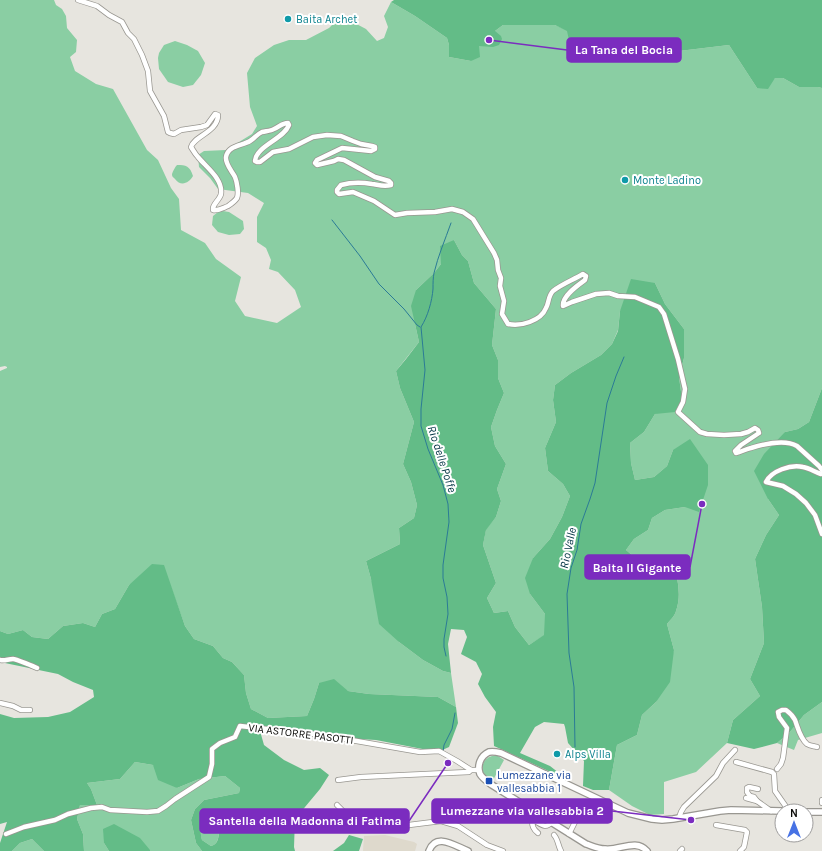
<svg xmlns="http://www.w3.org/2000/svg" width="822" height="851" font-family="Karla,sans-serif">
<rect width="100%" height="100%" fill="#e7e5df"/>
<!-- built -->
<polygon fill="#ded9cc" points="385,835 414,842 417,844 415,851 363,851 364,836"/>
<!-- green -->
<g fill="#8acea3">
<path d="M0,0H54L56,5L62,9L66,16L67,28L77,40L76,52L70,57L75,71L96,84L113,89L147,150L158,160L171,188L179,199L181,230L205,243L216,259L241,277L235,301L245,316L277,323L301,307L295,290L278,272L269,269L271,260L266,248L257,242V217L264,203L248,193L218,189L210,178L199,167L198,155L204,151L226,150L252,134L257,126L250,107L247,73L255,58L274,45L289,40H306L329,28L336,21L347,19L366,29L377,41L384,38L388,27L384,16L391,2L415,16L447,38L449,45V57L471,61L478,40L495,31L503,25H555L567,30L591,55L602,51L619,50L642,62L679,51L729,45L757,88L775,78H783L799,87H818L822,88V388L809,422L798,429L785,432L768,499L779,515L766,535L755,559L762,607L764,643L750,679L760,696L733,720L727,743L696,772L664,782V814L650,815L632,806L609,790L617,745L637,735L642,715L656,702L674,650L667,624C670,620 675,616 676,611C682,594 677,577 673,560L640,562L626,550L634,539L648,530L652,518L665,510L685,507L673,450L667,466L654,477L635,480L631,463L630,443L644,432L655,414L682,399L679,377L684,358V329L665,304L655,283L620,311L618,330L612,344L601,355L571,373L555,385L553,400L556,422L545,448L548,471L563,484L570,496L562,517L550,539L533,558L530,594L545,614V635L529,645L515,627L508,611L494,613L487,598L496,583L483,545L486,529L496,517L501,501L497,489L506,464L495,446L491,427L497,410L504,393L498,378V360L492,345L496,309L474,283L468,261L462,255L454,240L441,264L434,273L416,290L415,324L419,342L396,371L400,388L414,422L403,464L411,482L417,505L414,518L399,528L400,544L366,561L371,579L399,642L423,660L443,671L451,673L456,707L438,697L369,694L348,691L319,683L314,699L307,716L268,718L251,709L246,693L244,675L232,662L223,658L213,646L194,639L185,626L163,565L129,585L115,609L102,614L95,627L83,623L63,626L48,639L32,637L23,630L8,634L0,631V371L7,368V367L5,366L0,367Z"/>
<polygon points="175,41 187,45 198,51 205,63 201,75 193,85 183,87 168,82 159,69 158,58 159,53 164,45"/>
<path d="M177,165C186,165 190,166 193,176C189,183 181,187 175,179C173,177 172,177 172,174C173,171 175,167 177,165Z"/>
<polygon points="223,211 229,212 243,221 244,229 240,234 229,235 218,232 212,225 213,216 218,212"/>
<polygon points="822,702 822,733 798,740 794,750 777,743 789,733 804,715"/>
<path d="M492,756H498L504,760L492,782C489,780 486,778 484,775C480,766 484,758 492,756Z"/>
<polygon points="135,762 153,765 177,788 199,779 225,776 240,788 239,793 204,800 195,809 191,820 196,843 202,851 150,851 150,850 104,843 109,851 84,851 83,834 77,819 80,805 97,805 91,789 87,783 120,779"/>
<path d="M208,816C211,817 214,817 217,820C220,824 220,838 216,843C214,845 213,845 211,846L202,840C199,831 202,824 208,816Z"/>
<polygon points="32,839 44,851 12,851 20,843"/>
</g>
<!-- forest -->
<g fill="#63bc87" fill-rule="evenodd">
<polygon points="394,0 822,0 822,88 818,87 799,87 783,78 775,78 768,89 757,88 729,45 679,51 642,62 619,50 602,51 591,55 572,54 567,31 555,25 503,25 495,31 501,36 502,39 499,45 493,47 479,46 480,57 471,61 449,57 449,45 447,38 415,16 391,2"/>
<path d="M454,240L462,255L468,261L474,283L496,309L492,345L498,360V378L504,393L497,410L491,427L495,446L506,464L497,489L501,501L496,517L486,530L483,545L496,583L487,598L494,613L508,611L515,627L529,645L544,635L545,614L530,594L525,578L533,558L550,539L562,517L570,496L563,484L548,471L545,448L556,422L553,400L555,385L571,373L601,355L612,344L618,331L620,311L631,279L655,283L665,304L684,329V358L679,377L682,399L675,412L655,414L644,432L630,443L631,463L635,480L654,477L667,466L673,450L690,439L708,465V485L699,512L685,507L665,510L652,518L648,530L634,539L626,550L640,562L673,560C677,577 682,594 676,611C675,616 670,620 667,624L674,650L670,682L656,702L642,715L637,735L617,745L609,790H593L583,786L584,761L568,743L565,727L564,724L544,722L535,727L520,753L550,766L568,780L494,746L493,727L496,712L485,697L478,684L482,674L476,662L461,654L467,637L464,630L451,629L448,644L451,673L443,671L423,660L399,642L379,624L371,579L366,561L400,544L399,528L414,518L417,505L411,482L403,464L414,422L400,388L396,371L406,359L419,342L411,306L416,290L434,273L441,264L440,246Z"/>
<polygon points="822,388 822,702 804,715 789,733 777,743 754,749 727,743 733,720 760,696 750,679 764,643 762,607 755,559 766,535 779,515 768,499 754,471 764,454 785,432 798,429 809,422"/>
<path d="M152,564L164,565L185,626L194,639L213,646L223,658L232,662L244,675L246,693L251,709L268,718L307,716L314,699L319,683L334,679L348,691L369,694L438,697L456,707L458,723L449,747L438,752L376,740L342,738L297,733L260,731L264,745L284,760L304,770L320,768L329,775L320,789L295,819L294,847L295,851H202L196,843L191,820L195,809L204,800L239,793L240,788L225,776L199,779L177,788L158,780L153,765L135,762L120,779L87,783L91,789L97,805H80L77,819L83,834L84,851H44L32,839L20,843L12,851H0V843L7,822L0,824V714L14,718L48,717L70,712L94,697L93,690L73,682L58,674L0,662V631L8,634L23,630L32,637L48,639L63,626L83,623L95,627L102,614L115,609L129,585ZM208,816C211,817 214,817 217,820C220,824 220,838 216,843C214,845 213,845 211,846L202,840C199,831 202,824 208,816Z"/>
<polygon points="114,824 140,838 150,850 150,851 109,851 104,843 103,829"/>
<polygon points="349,835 363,839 359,851 333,851 344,843"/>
</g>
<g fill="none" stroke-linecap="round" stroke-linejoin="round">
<!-- stream -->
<g stroke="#2b7b96" stroke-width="1">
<polyline points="332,220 360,256 379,284 404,309 417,325 420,327"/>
<path d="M446,656L444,647V639L448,614L447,597L443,578V565L449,522L448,504L443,485L428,449L421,426V409L425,370L421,327C428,316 432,301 433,289C433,283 433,278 434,273C438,256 445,240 451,223"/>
<polyline points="575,747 574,687 569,653 567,594 571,568 577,550 581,524 590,499 595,483 607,403 616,376 624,357"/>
<polyline points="443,752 444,745 452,729 455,713"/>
</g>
<defs>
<g id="minor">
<path d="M78,0L97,6L109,15L122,22L128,33L134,39L142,55L148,71L150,91L164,116L168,132L170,133L174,134L181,130L201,127L207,125L215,114L218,115C218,132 194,136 191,147C193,150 195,154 198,157C207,168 223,179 221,194C220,199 214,203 213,208V210C219,211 223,208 228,206C231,204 235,201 237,198C239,193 237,182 235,177C232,171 225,164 226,157C228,145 242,146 250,141C255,138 257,134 262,132C266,131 271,131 274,129C279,127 282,123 288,123L289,125C284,139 256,146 255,161L257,162H260L273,152L289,149L313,137L327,135L341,136L353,141L361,144L372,146L375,147V149L371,151L342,148L317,160L315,163L317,165L334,161L338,159L344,160L375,177L389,181L391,183V185C384,187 379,185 372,184C360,182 352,182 341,185L337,190V192L339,194L353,192L374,201L395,215L407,213L435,212L452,209L463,212L473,219L494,253L497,260L498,270L501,278L500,286L504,301L502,314L508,324C520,327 541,321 546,308C549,303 548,296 553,291C562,284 573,280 583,274L586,276L585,280C578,285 562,296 563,306L572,302L596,294L609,293L618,296L635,297L659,307L664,314L678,359L685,389L683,402L678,412L700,432L707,434L724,435L741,434L748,432L755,428L758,430L759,433L741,445L735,451L736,453C741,452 746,449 751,448C764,444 785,439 797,446L819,466L822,470"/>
<path d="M822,473L821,474C815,472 809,468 803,467C791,464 771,471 766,482L783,486L796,494L806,503L815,515L822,534"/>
<path d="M0,660C5,661 8,659 13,659C16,659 35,667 37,668"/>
<polyline points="0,703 13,706 21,710 30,710"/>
<polyline points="736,762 772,772 774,774 775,791 789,811"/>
<path d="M777,769L781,764L783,758L787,728L779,717L778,712L782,710H786C790,713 793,716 795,720C798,728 800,738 807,744C810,746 813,746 817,747"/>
<polyline points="338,780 361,777 469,772 471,770 479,770"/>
<polyline points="746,798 757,801 771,811"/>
<polyline points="822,800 822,803"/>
<polyline points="757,801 754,797 750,796 747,792 747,788 749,787 758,789"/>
<polyline points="337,805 345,813 349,825 361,826 373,825 385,825 393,827 441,821 458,826 487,845 503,851"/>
<polyline points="679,818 681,812 684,807 716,776 723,763 735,750"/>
<polyline points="441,821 440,809 442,804 444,804 473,814"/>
<polyline points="716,825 745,830 747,832 744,847 740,851"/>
<path d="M538,833C534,830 531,825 533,820C540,823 545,830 552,822"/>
<polyline points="6,834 24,827 55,820 68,814 91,808 102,807 110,810 147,812 158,811 166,806 175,799 209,777 212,764 212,749 220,743 235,737 240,726 322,735 420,752 439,751 457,761 471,770"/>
<polyline points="569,834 582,808"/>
<path d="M554,835C558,839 558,846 561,851"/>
<polyline points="680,851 682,849"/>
</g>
<g id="major">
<polyline points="806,812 822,812"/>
<path d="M429,851C436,832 455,846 468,851"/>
<path d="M647,851C636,838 619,851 605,849C598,849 592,846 586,844L492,785C488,782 483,779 480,774C477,766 480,756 489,752C493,751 497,752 501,753L628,813L652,819L662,820L673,819L720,811L731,810L782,811"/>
</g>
</defs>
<!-- minor casing -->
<use href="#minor" stroke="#999791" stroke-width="6"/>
<!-- major casing -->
<use href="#major" stroke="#999791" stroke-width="8"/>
<!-- minor -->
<use href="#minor" stroke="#fff" stroke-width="4.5"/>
<!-- major -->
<use href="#major" stroke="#fff" stroke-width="5.5"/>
</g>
<!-- markers -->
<g fill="#0f9aa8" stroke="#fff" stroke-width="1.5">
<circle cx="288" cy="19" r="4"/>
<circle cx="625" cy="180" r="4"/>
<circle cx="557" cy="754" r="4"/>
</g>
<rect fill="#1a4fb4" stroke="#fff" stroke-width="1.5" x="485" y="777" width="8" height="8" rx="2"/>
<g text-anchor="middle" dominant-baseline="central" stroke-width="4" stroke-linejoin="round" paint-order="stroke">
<!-- culture labels -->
<g font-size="11" fill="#0d838f" stroke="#fff" text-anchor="start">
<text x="296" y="19">Baita Archet</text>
<text x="633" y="180">Monte Ladino</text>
<text x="565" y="754">Alps Villa</text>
</g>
<!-- street labels -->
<g font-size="11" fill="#0c0b09" stroke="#fff">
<text transform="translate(301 734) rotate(7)">VIA ASTORRE PASOTTI</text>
</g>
<!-- transit labels -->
<g font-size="11" fill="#164399" stroke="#fff" text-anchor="start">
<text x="497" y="775">Lumezzane via<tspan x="497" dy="13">vallesabbia 1</tspan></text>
</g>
<!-- water labels -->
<g font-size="12" font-style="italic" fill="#003343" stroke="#fff">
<text transform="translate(442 459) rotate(72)">Rio delle Poffe</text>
<text transform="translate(568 548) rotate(-78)">Rio Valle</text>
</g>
</g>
<!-- callouts -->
<path fill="none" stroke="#7b2cbf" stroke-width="1.5" d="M489 40L567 50M702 504L690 567M691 820L612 811M448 763L409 821"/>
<g fill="#7b2cbf" stroke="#fff" stroke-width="1.5">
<circle cx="489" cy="40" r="4"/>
<circle cx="702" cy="504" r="4"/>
<circle cx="691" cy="820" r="4"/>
<circle cx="448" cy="763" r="4"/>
</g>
<g fill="#7b2cbf" stroke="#7b2cbf" stroke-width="1.5">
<rect x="567" y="38" width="114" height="24" rx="4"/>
<rect x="585" y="555" width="105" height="24" rx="4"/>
<rect x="432" y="799" width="180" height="24" rx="4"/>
<rect x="200" y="809" width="209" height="24" rx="4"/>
</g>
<g font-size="12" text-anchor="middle" font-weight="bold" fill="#fff">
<text x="624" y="54">La Tana del Bocia</text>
<text x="637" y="572">Baita Il Gigante</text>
<text x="522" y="815">Lumezzane via vallesabbia 2</text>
<text x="305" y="825">Santella della Madonna di Fatima</text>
</g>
<!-- north arrow -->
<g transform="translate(794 823)"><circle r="19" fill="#ffffff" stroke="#9e9d9d"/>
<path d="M0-3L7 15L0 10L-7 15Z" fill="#4772e4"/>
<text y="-6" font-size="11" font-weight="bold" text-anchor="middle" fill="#0c0b09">N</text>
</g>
</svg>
